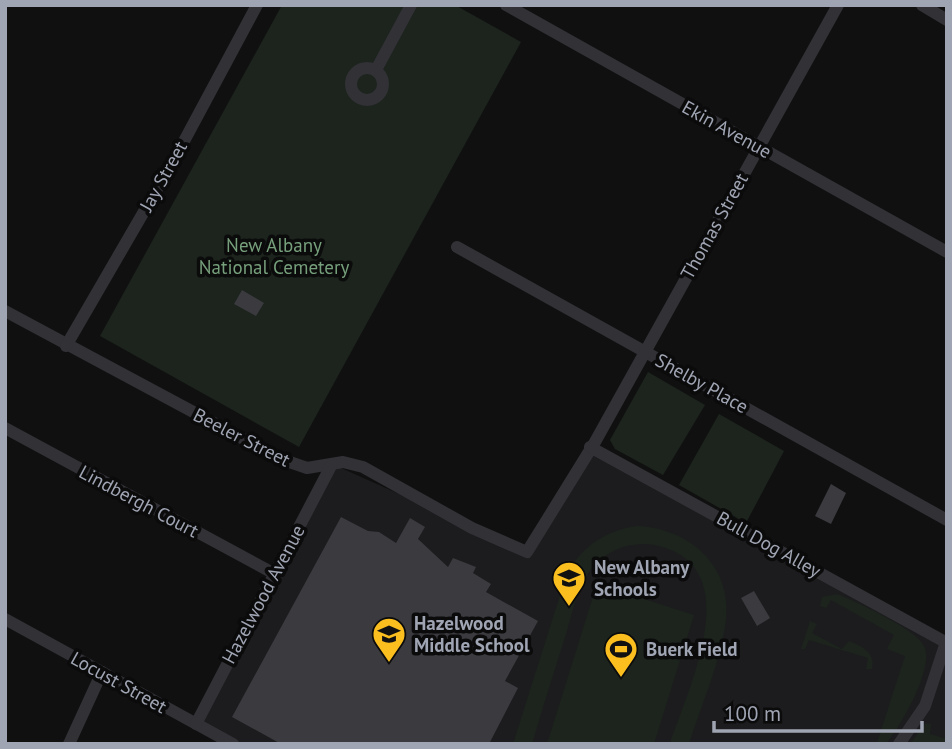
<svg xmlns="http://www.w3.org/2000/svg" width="952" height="749" font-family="'PT Sans',sans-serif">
<rect width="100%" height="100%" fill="#101011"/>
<!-- built -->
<polygon fill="#1c1c1e" points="590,447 947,644 947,744 233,744 196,724 332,464 527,551"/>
<!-- green -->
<g fill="#1c241d">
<polygon points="282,5 455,5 521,42 299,447 100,336"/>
<polygon points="648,372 705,405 663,475 615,449 610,440"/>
<polygon points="719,414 784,451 746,523 679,485"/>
<path d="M637,526C688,528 732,565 726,619C722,658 701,706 689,744H670C688,688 750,565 655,545C632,541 608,549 593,567C578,584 573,610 567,631C555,669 543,706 532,744H513L567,573C584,545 605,531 637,526Z"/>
<polygon points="597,584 694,615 654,744 547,744"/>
<path d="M837,594C855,601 917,630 924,646C935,668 900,727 886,744H866L877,743L905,656L887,649L894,635L831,600L826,608L820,606L822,597Z"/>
<path d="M810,621L817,624L812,633L842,649L849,641C862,646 876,653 872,669H866L868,658L809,640L805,649H801Z"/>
<polygon points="926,723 931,724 930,734 947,739 947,744 910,744"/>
</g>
<!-- building -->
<g fill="#3a3a3f">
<polygon points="242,290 264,303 256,316 234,304"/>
<polygon points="831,484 846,493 831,524 815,516"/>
<polygon points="341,517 368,531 379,532 396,543 410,518 425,527 418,539 448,567 453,558 476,567 473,573 491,584 486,592 538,621 505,681 518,688 489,744 281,744 232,717"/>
<polygon points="754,591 770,618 757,626 741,598"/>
</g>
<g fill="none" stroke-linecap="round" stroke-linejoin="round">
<!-- street -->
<g stroke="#313136" stroke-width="12">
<polyline points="506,5 947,252"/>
<polyline points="922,5 947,20"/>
<circle cx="367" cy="84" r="16"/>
<polyline points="376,70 411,5"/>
<polyline points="457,247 947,520"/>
<polyline points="5,311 281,459 307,468 343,462 363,467 472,528 527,552 595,442 838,5"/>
<polyline points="66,346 175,158 257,5"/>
<polyline points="5,428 273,573"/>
<polyline points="590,447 947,643"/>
<polyline points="5,619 233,744"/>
<polyline points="196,724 332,464"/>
<polyline points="69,744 102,672"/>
<polyline points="899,744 925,706 946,642"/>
</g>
</g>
<!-- icons -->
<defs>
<symbol id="school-pin" viewBox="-11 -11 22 30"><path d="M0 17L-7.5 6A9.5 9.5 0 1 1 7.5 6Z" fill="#fabe1f" stroke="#0b0b0c"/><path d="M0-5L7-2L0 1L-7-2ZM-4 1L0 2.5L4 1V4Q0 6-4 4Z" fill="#111"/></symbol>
<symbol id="stadium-pin" viewBox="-11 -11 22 30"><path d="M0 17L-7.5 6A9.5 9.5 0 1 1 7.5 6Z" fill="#fabe1f" stroke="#0b0b0c"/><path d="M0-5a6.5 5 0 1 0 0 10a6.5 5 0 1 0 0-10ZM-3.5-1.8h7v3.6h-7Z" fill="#111"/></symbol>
</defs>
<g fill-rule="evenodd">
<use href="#school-pin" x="550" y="559" width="38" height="52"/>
<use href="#school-pin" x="370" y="615" width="38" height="52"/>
<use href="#stadium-pin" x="602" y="630" width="38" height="52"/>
</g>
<g text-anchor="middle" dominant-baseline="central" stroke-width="7" stroke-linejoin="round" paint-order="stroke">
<!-- street labels -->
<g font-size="19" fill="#a0a5b3" stroke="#0b0b0c">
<text transform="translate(727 129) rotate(29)">Ekin Avenue</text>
<text transform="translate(163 176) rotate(-61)">Jay Street</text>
<text transform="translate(714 226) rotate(-61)">Thomas Street</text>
<text transform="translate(702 383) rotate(29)">Shelby Place</text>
<text transform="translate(242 437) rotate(27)">Beeler Street</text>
<text transform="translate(139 501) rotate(28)">Lindbergh Court</text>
<text transform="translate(769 544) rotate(29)">Bull Dog Alley</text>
<text transform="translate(263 594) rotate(-62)">Hazelwood Avenue</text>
<text transform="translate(119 682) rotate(29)">Locust Street</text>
</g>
<!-- park labels -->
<g font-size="19" fill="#769f7b" stroke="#0b0b0c">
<text x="274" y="245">New Albany<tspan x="274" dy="22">National Cemetery</tspan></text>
</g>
<!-- poi labels -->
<g font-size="19" font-weight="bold" fill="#a0a5b3" stroke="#0b0b0c" text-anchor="start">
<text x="594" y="567">New Albany<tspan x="594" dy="22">Schools</tspan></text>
<text x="414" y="623">Hazelwood<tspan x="414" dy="22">Middle School</tspan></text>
<text x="646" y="649">Buerk Field</text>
</g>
</g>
<!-- border -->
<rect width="952" height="749" fill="none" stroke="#a0a5b3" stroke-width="14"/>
<!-- scale -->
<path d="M714 721v10h208v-10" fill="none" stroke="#a0a5b3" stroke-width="3.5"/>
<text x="724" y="721" font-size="21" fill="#a0a5b3" stroke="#0b0b0c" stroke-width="5" paint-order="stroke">100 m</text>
</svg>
